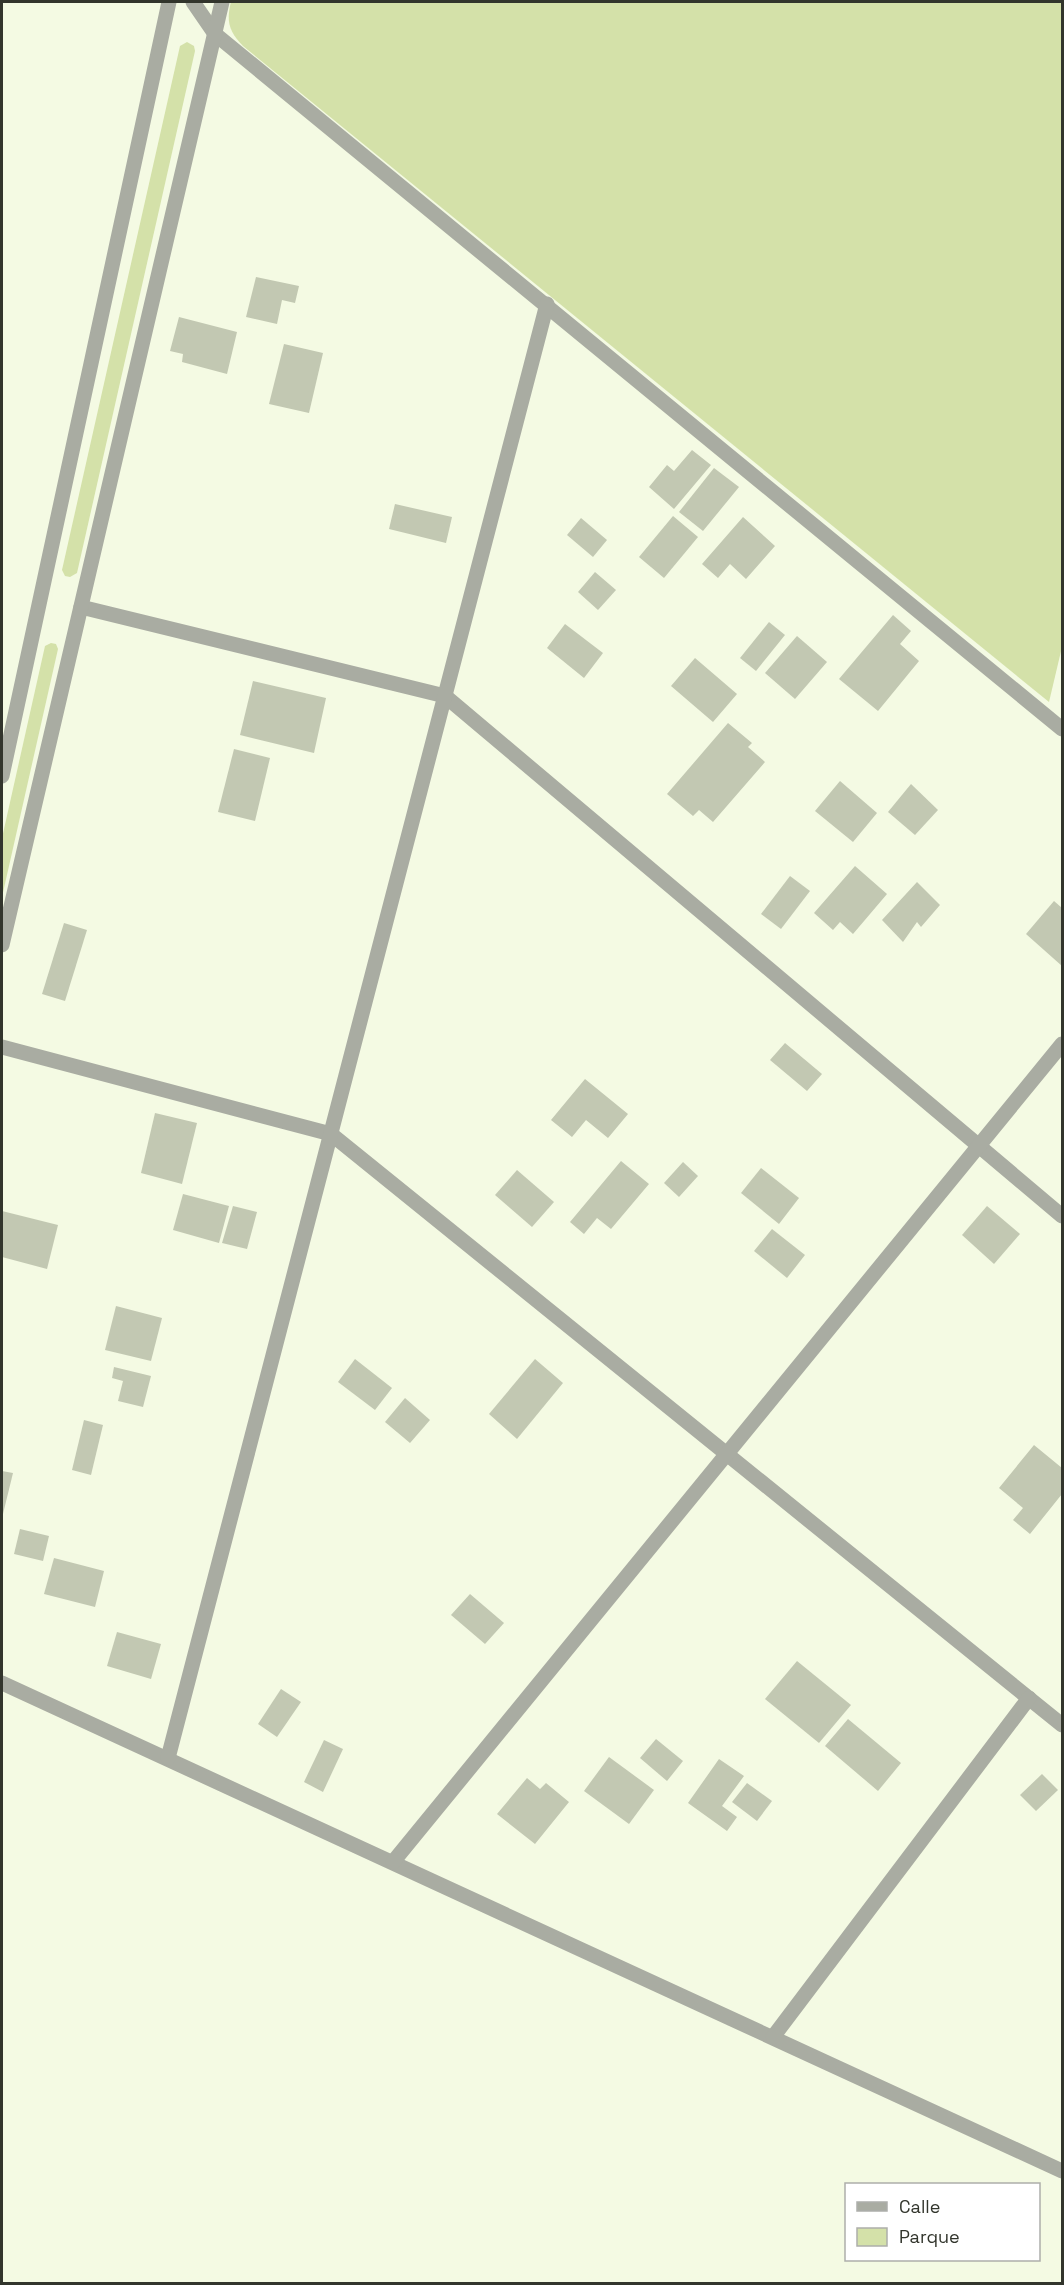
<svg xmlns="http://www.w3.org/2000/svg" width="1064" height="2285" font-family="'Space Grotesk',sans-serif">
<rect width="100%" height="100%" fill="#f4fae3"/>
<!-- green -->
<g fill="#d4e1a9">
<path d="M231,2H1062V647L1049,702L243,46C229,32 226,21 231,2Z"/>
<polygon points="187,42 194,46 195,51 77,573 70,577 65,576 62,570 180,46"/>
<polygon points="51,643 56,644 58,649 2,897 2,838 45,646"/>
</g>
<!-- building -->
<g fill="#c2c8b2">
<polygon points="256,277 299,286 295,303 282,300 277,324 246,317"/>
<polygon points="179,317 237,332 227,374 182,362 183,354 170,351"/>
<polygon points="284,344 323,353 309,413 269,404"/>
<polygon points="692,450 711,465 674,509 649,487 667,465 674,471"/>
<polygon points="714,468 739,487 703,531 679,512"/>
<polygon points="395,504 452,517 446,543 389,529"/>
<polygon points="673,516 698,537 664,578 639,557"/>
<polygon points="743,517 775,546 746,579 730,564 718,578 702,564"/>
<polygon points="581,518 607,540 593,557 567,535"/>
<polygon points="595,572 616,590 598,610 578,592"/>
<polygon points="893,615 911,631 900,644 919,661 878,711 839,679"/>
<polygon points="769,622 785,635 756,671 740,658"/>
<polygon points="565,624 603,653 584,678 547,648"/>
<polygon points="797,636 827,662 795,699 765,673"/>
<polygon points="695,658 737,694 713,722 671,686"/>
<polygon points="253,681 326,698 314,753 240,735"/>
<polygon points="728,723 752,743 748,747 765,762 713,822 699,810 693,816 667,794"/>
<polygon points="234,749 270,758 255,821 218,812"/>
<polygon points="840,781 877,813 853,842 815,811"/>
<polygon points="911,784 938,810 915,835 888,812"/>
<polygon points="855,866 887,894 853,934 840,922 833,930 814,913"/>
<polygon points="790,876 810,891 781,929 761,914"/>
<polygon points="917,882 940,905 921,927 917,922 903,942 882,920"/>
<polygon points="1054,901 1062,908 1062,966 1026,934"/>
<polygon points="64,923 87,930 65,1001 42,994"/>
<polygon points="785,1043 822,1074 807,1091 770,1060"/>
<polygon points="585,1079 628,1114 608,1138 586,1120 572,1137 551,1120"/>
<polygon points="155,1113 197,1123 182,1184 141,1173"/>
<polygon points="621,1161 649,1184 611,1229 597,1218 584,1234 570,1222"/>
<polygon points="683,1162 698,1176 679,1197 664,1183"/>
<polygon points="761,1168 799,1198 779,1224 741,1193"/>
<polygon points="517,1170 554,1202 532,1227 495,1195"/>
<polygon points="183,1194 229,1206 219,1243 173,1230"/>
<polygon points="233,1206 257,1212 247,1249 222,1243"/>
<polygon points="987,1206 1020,1234 994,1264 962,1235"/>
<polygon points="2,1211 58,1225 47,1269 2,1257"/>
<polygon points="772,1229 805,1255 787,1278 754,1251"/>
<polygon points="116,1306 162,1318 151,1361 105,1350"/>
<polygon points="355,1359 392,1388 375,1410 338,1382"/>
<polygon points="535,1359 563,1383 517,1439 489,1414"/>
<polygon points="114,1367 151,1376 143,1407 118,1401 123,1381 112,1378"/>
<polygon points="405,1398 430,1420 410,1443 385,1422"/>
<polygon points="84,1420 103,1425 91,1475 72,1470"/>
<polygon points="1034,1445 1062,1468 1062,1494 1030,1534 1013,1520 1023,1508 999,1488"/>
<polygon points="2,1471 13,1473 2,1518"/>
<polygon points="20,1529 49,1536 43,1561 14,1554"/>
<polygon points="54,1558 104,1571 95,1607 44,1594"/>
<polygon points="470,1594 504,1623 485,1644 451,1615"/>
<polygon points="117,1632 161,1644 151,1679 107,1666"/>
<polygon points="797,1661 851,1705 819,1743 765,1699"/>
<polygon points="281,1689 301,1702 277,1737 258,1724"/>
<polygon points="848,1719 901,1763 878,1791 825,1746"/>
<polygon points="656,1739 683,1761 667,1781 640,1758"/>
<polygon points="324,1740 343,1749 323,1792 304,1782"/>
<polygon points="609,1757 654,1790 629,1824 584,1791"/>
<polygon points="719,1759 744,1776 722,1806 737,1817 727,1831 688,1803"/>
<polygon points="1042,1774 1058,1790 1036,1811 1020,1795"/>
<polygon points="527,1778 540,1789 546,1783 569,1802 535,1844 497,1814"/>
<polygon points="747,1783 772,1801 757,1821 732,1802"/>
</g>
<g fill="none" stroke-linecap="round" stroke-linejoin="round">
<!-- street -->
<g stroke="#a9aca2" stroke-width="15">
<polyline points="193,2 215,34 1062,729"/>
<polyline points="81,607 445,696 1062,1216"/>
<polyline points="2,776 169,2"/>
<polyline points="2,945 222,2"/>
<polyline points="2,1047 331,1134 1062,1725"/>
<polyline points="2,1683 1062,2171"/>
<polyline points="168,1758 547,304"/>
<polyline points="393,1862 1062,1044"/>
<polyline points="773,2037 1029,1698"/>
</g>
</g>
<!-- border -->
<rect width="1064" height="2285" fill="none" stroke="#32352c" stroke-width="6"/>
<!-- legend -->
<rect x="845" y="2183" width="195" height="78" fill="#ffffff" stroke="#adaeab" stroke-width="1.5"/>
<rect x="857" y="2202" width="30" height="9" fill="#a9aca2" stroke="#adaeab" stroke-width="1.5"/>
<text x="899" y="2213" font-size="18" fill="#32352c">Calle</text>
<rect x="857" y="2228" width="30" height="18" fill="#d4e1a9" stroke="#adaeab" stroke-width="1.5"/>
<text x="899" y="2243" font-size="18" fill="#32352c">Parque</text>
</svg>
